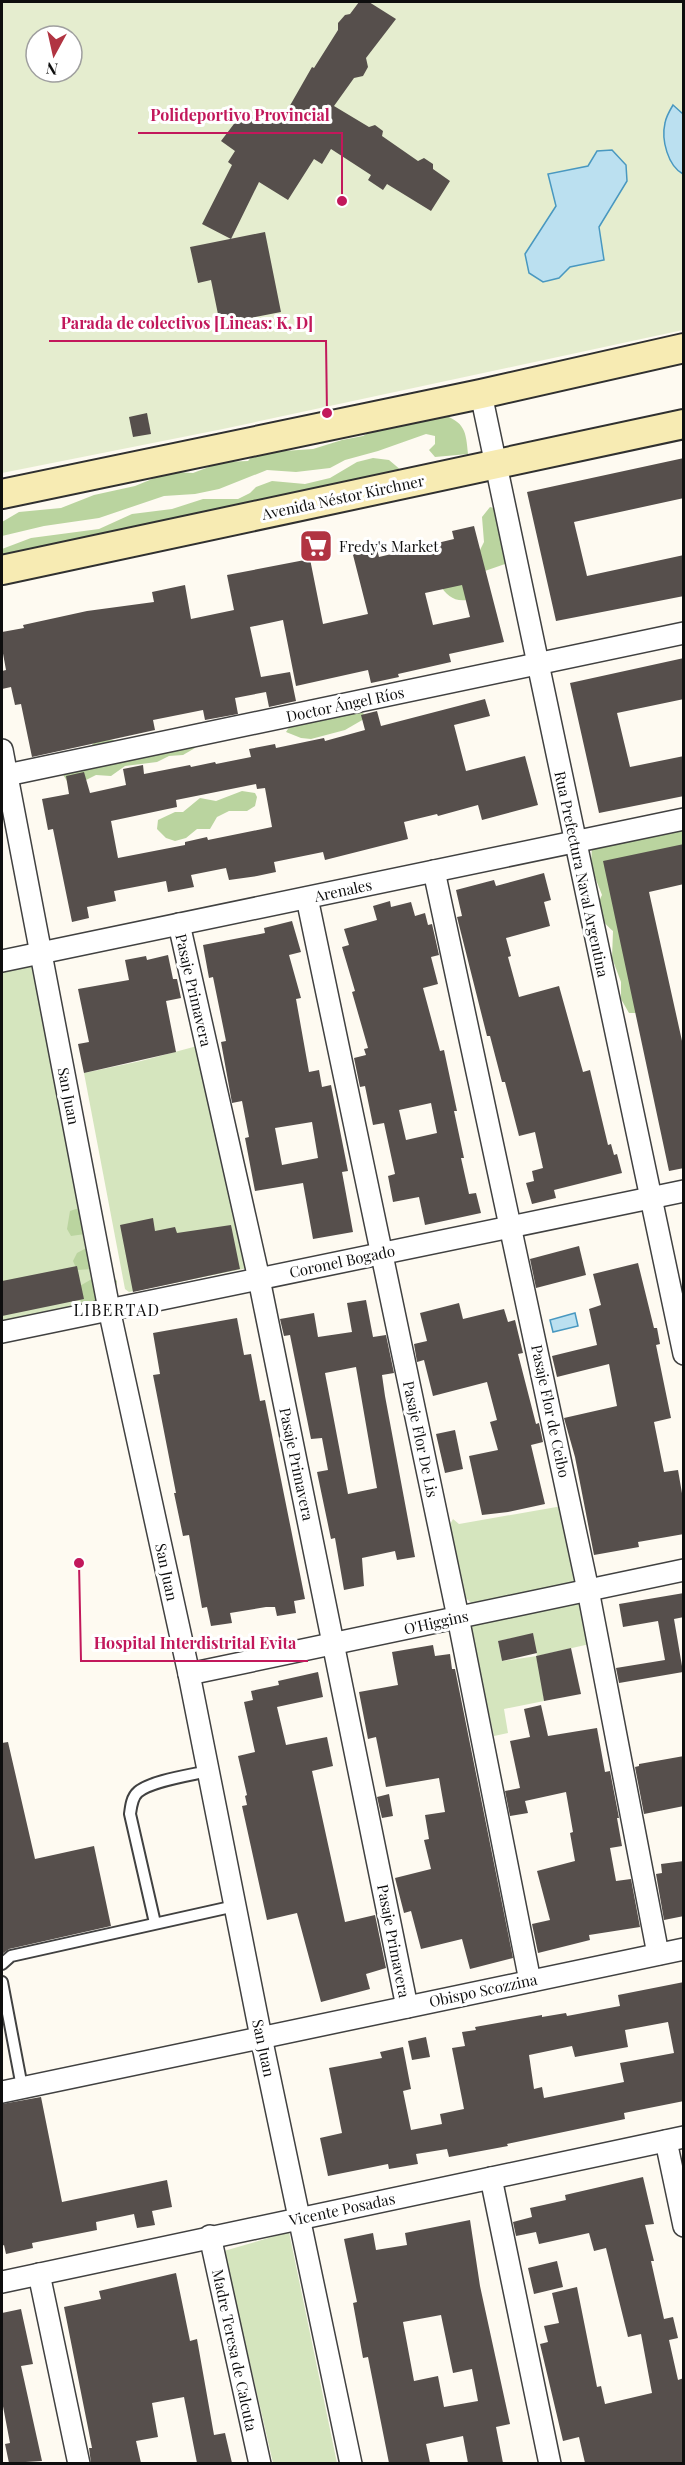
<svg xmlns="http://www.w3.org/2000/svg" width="685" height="2465" font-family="'Playfair Display',serif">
<rect width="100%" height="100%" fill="#fefaf1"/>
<!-- green -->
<g fill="#d5e5be" fill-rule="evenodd">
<polygon points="38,964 106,1302 2,1322 2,966"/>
<polygon points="201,1045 248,1268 129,1292 125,1289 84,1073 141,1061"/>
<polygon points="568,1505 585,1580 474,1605 463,1596 448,1528 453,1519 459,1524"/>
<path d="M585,1600L594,1643L537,1656L544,1701L504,1709L508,1733L494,1736L469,1625ZM533,1634L537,1656L502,1661L498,1641Z"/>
<polygon points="289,2232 337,2463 273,2463 224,2251"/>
</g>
<!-- forest -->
<g fill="#bad49f">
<path d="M441,414C465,422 466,431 468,454L435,457L429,450L435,444V436L426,434L378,451L345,460L330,468L296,472L267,470L219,489L195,494L164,496L99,518L44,526L2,536V522L19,512L61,508L94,495L135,486L162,475L175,472L193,473L222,462L248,461L255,453L313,449L342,440L363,436L385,424Z"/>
<polygon points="373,458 389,460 402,471 2,560 2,549 31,538 99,529 132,514 172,509 203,499 238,499 250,493 256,487 272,481 305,484 330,478 357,462"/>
<path d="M490,507L498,509L511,562L482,572L472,599C455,603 448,597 439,584L480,550L484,542L482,517Z"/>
<polygon points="355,708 364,714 364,719 345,730 311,739 301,738 286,732 292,723"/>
<polygon points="109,739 120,742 197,744 195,748 183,755 169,756 157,762 125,766 111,776 96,775 80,783 67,781 62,773 94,743"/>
<polygon points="242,791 255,793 257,797 255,806 247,811 229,811 217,817 210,829 197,829 186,838 175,841 166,838 157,829 158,820 175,812 183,812 200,798 216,801"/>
<path d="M683,817V856L646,859L637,1013H629L621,999V982L612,958L613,931C601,920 593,911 602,895L591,867L592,845L673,833Z"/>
<polygon points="76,1209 88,1211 85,1234 71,1236 67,1229 70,1211"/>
<polygon points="96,1243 92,1269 77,1270 73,1261 77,1253"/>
<polygon points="110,1275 117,1281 115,1293 86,1307 76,1295 78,1287 97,1276"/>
</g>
<!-- pitch -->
<path fill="#e5edcf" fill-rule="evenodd" d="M2,2H683V330L223,429L2,473ZM36,36H72V72H36Z"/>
<!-- water -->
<g fill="#bbe0f0" stroke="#4998c0" stroke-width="1.5">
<path d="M673,105L683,114V174C668,166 661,140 665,123C666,117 670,110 673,105Z"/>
<polygon points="612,150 626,165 627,181 599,227 604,260 570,267 559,278 543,282 529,273 525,254 556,206 548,174 588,166 597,151"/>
<polygon points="575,1313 578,1326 553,1332 550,1320"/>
</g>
<!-- building -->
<g fill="#564f4c" fill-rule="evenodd">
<polygon points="359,2 369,2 396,19 366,58 368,67 363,76 354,78 334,106 369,127 375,125 383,131 382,136 418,161 424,158 433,164 433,169 450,181 431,211 387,184 383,190 368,180 371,175 331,149 322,164 314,159 288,200 259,182 231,239 202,224 232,165 228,162 235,151 221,141 243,112 251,118 257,108 280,123 312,67 314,68 338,30 338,23 345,15 350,14"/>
<polygon points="265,232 281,312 220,324 211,280 198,283 190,247"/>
<polygon points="147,413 151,434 133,437 129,417"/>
<polygon points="684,458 684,498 574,522 587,576 684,555 684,596 556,621 527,492"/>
<path d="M474,526L504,642L449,654L451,662L398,674L399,677L371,683L368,670L296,686L283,620L250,627L261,677L290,672L296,701L269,707L266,692L235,698L238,714L205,720L203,710L153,720L155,730L32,757L21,704L15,705L11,687L2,689V671L6,670L2,648V632L24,628L23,625L87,611L154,602L152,592L185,585L191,619L234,610L227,575L310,559L323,624L368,614L351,547L375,542L379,557L454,539L452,531ZM462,585L470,617L433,625L425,593Z"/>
<polygon points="684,658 684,699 617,713 630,767 684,756 684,796 599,813 570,683"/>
<path d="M485,699L490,716L454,725L466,771L525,756L538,805L482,820L478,805L438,816L437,814L404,822L408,839L325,860L323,852L274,862L276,872L257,876L229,880L226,868L191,875L194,887L168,892L166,881L114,891L116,901L87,907L89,918L72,922L53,829L48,830L42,799L69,794L66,776L84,772L90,793L126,785L123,769L143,765L144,774L190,765L191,767L215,762L216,764L251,757L249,749L275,744L276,748L324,738L325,741L365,730L361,715L377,711L381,726ZM256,784L257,789L265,788L272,827L208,840L207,837L185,842V845L118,858L111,821L177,807L176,800Z"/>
<polygon points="684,844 684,884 649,892 684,1050 684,1168 669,1171 603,861"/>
<polygon points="544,873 551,900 544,902 550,926 506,938 511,956 508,957 519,997 559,986 583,1072 590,1070 608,1145 611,1144 614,1155 617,1154 622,1173 554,1190 556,1198 532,1204 526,1183 534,1181 532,1171 543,1168 535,1132 519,1136 505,1082 502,1082 490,1036 487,1036 457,917 462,916 456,890 494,880 496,886"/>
<path d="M390,901L391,907L411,902L415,916L425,913L428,925L432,924L439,955L431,957L438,984L423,988L440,1051L444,1050L457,1111H454L464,1158H461L469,1194L476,1193L481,1213L425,1225L419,1197L393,1202L388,1176L395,1174L384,1123L373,1125L365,1086L360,1087L354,1058L366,1055L364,1049L368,1048L352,992L355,991L342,947L349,945L344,929L377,920L373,906ZM431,1103L437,1133L406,1140L399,1110Z"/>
<path d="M292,921L301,952L289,955L301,998L296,999L309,1072L319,1070L322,1087L331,1085L348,1171L342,1172L353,1232L313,1239L303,1183L255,1191L245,1138L249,1137L242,1101L232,1103L221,1042L226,1041L213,977L209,978L203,945L265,933L264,928ZM312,1122L318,1158L282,1165L275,1128Z"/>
<polygon points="168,955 173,979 177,979 181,998 166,1001 176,1052 84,1073 78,1044 89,1042 78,989 129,980 125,960 146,956 147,960"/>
<polygon points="153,1218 155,1231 175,1227 177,1233 231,1225 240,1269 133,1292 120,1225"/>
<polygon points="579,1246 586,1275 536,1288 530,1259"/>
<polygon points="638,1263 654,1328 657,1328 660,1344 656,1345 671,1418 654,1422 664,1472 678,1470 684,1505 684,1534 638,1542 639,1547 594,1555 575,1457 564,1418 617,1406 609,1364 557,1377 552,1356 597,1345 589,1309 601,1305 593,1274"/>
<polygon points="77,1266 84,1299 2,1316 2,1281"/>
<path d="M366,1300L373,1337L386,1335L394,1373L382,1375L385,1396L415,1557L397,1560L395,1551L362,1558L364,1586L344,1590L335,1538L331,1539L317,1472L328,1470L322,1438L311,1439L290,1335L284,1336L280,1319L314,1313L318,1337L352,1332L347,1303ZM356,1367L377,1488L348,1494L325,1373Z"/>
<polygon points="459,1303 463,1319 504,1309 508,1322 515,1320 523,1353 518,1354 536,1424 539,1423 543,1442 531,1445 545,1504 508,1512 482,1515 469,1456 498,1450 490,1422 497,1420 487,1382 433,1396 424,1360 417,1362 414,1344 427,1341 420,1313"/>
<polygon points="237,1318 244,1355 251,1354 260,1401 265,1400 305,1599 294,1601 296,1613 277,1616 275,1607 266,1607 230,1613 232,1623 211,1626 207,1607 202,1608 189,1535 183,1536 174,1493 176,1493 153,1375 160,1374 153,1333"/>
<polygon points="455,1430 463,1469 445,1473 436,1434"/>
<polygon points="684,1593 684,1617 674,1619 683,1672 619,1683 616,1668 665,1660 658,1621 623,1627 619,1604"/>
<polygon points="533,1633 537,1653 502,1661 498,1641"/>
<polygon points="433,1645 435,1656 450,1654 452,1669 455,1669 513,1958 470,1969 462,1939 421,1949 411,1911 404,1913 395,1878 431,1869 424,1840 429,1839 425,1815 445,1812 439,1778 386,1787 376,1737 368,1739 359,1692 398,1685 392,1652"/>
<polygon points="571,1648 581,1694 544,1701 536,1656"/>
<polygon points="318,1672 323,1697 277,1707 286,1745 327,1737 333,1766 312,1771 345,1922 375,1915 386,1968 366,1974 370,1989 321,2002 297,1913 267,1920 242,1806 247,1805 245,1796 247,1795 238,1756 255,1752 244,1702 253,1700 251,1691 279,1685 278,1681"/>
<polygon points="541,1705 548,1736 597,1728 605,1772 610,1771 619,1818 617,1818 622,1846 610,1848 616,1881 631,1879 640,1927 589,1935 590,1940 538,1953 532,1924 550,1920 537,1871 575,1861 570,1833 573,1832 566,1792 525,1801 528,1813 510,1816 505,1791 520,1788 510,1741 530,1737 524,1709"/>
<polygon points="8,1742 35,1859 94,1846 111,1926 9,1949 2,1954 2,1743"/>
<polygon points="684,1756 684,1806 644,1814 635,1767 639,1766 639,1764"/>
<polygon points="389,1794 393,1816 382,1818 377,1797"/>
<polygon points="684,1861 684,1916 664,1920 656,1874 662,1873 661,1864"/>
<path d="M684,1982V2101L624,2113L625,2119L507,2144L508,2146L449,2157L447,2149L416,2154L418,2164L389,2169L388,2164L328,2176L320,2138L342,2133L329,2068L382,2058L380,2052L403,2047L411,2089L403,2091L411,2130L442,2124L440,2114L464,2109L452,2048L465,2046L462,2032L476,2030L475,2027L542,2015V2017L566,2013L567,2016L620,2006L618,1995ZM668,2022L674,2053L620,2063L624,2082L544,2098L542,2087L534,2089L529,2055L572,2046L575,2057L628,2047L625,2030Z"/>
<polygon points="426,2037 430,2057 412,2060 408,2041"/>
<polygon points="41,2097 62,2202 167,2180 172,2207 152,2211 155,2225 137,2228 134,2214 96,2222 97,2230 32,2243 33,2248 6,2254 4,2245 2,2246 2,2104"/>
<polygon points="643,2177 654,2224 645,2225 654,2261 651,2261 664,2319 673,2317 678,2338 669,2340 678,2380 684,2378 684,2463 585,2463 579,2437 563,2441 540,2344 548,2342 544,2326 559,2323 552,2293 577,2287 597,2387 601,2386 605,2404 652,2393 641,2334 628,2337 606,2248 594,2251 589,2233 539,2244 536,2232 516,2236 513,2222 532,2217 530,2208 566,2200 565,2195"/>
<path d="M470,2220L480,2286L510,2424L496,2427L503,2463H468L463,2436L426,2444L430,2463H389L368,2357L363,2358L353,2303L357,2302L344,2239L373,2233L376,2250L407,2245L405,2233ZM441,2315L453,2373L472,2369L478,2401L444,2407L438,2376L414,2381L403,2322Z"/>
<polygon points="557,2261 563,2287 534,2294 528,2268"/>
<polygon points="176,2273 190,2341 197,2339 214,2435 225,2433 232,2463 197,2463 184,2397 152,2403 158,2437 136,2441 141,2463 91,2463 89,2448 92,2448 64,2307 101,2299 99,2291"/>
<polygon points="21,2309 33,2364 21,2366 42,2461 9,2463 5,2444 10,2443 2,2401 2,2313"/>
</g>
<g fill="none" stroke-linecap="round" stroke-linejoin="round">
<defs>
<g id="lane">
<path d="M155,1923L130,1814C131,1806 132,1797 138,1792C150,1781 191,1775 208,1771"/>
<polyline points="2,1964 11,1956 235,1906"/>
<polyline points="2,1982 22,2087"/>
</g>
<g id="street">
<polyline points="481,394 684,1354"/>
<polyline points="2,750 109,1309 189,1674 261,2037 351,2464"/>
<polyline points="7,775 684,633"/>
<polyline points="434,871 588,1590 658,1954"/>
<polyline points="307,898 458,1617 530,1981"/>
<polyline points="179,924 259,1279 407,2007"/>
<polyline points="2,961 684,819"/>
<polyline points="2,1332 684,1191"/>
<polyline points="189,1674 684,1570"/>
<polyline points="2,2092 684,1949"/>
<polyline points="666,2141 684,2226"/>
<polyline points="491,2178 550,2464"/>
<polyline points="210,2236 260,2464"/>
<polyline points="39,2274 79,2464"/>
<polyline points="2,2282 684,2137"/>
</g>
<g id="secondary">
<polyline points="2,494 481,394 684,348"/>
<polyline points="2,570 684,424"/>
</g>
</defs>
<!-- lane casing -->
<use href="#lane" stroke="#414141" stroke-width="14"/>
<!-- street casing -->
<use href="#street" stroke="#414141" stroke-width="24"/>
<!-- secondary casing -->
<use href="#secondary" stroke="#303030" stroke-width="32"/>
<!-- lane -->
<use href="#lane" stroke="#fff" stroke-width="10"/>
<!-- street -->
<use href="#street" stroke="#fff" stroke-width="21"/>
<!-- secondary -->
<use href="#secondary" stroke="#f7ebb3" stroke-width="28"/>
</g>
<!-- icons -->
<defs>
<symbol id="supermarket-square" viewBox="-11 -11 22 22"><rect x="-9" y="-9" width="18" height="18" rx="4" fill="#b13442" stroke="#fff"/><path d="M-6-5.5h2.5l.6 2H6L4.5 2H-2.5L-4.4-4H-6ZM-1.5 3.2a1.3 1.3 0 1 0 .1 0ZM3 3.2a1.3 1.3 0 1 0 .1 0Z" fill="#fff"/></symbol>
</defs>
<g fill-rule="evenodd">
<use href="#supermarket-square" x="297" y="527" width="38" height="38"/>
</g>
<g text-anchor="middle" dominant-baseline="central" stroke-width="6" stroke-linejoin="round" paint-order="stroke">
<!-- street labels -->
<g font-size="15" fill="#0e0e0e" stroke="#fff">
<text transform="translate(343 497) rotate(-12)">Avenida Néstor Kirchner</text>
<text transform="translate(345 704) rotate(-12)">Doctor Ángel Ríos</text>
<text transform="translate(582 874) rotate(78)">Rua Prefectura Naval Argentina</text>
<text transform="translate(343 890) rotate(-12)">Arenales</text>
<text transform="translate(194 990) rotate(77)">Pasaje Primavera</text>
<text transform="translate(69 1096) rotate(79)">San Juan</text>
<text transform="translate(342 1261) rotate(-12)">Coronel Bogado</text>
<text transform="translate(551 1411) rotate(78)">Pasaje Flor de Ceibo</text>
<text transform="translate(421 1439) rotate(78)">Pasaje Flor De Lis</text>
<text transform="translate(297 1464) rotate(78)">Pasaje Primavera</text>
<text transform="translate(167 1572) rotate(78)">San Juan</text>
<text transform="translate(436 1622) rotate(-12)">O'Higgins</text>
<text transform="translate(394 1941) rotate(79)">Pasaje Primavera</text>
<text transform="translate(483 1990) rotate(-12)">Obispo Scozzina</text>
<text transform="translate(264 2048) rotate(78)">San Juan</text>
<text transform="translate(342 2209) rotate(-12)">Vicente Posadas</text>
<text transform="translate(235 2350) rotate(78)">Madre Teresa de Calcuta</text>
</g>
<!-- poi labels -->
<g font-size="15" fill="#0e0e0e" stroke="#fff" text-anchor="start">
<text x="339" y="546">Fredy's Market</text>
</g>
<!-- neighbourhood labels -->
<g font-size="16" letter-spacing="1.5" fill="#0e0e0e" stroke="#fff">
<text x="117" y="1309">LIBERTAD</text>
</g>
</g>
<!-- callouts -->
<path fill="none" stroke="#c2185b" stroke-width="2" d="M342 201L342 133H138M327 413L326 341H49M79 1563L81 1661H308"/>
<g fill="#c2185b" stroke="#fff" stroke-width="2">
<circle cx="342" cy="201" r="6"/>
<circle cx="327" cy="413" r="6"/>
<circle cx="79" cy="1563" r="6"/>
</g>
<g font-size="16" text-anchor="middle" font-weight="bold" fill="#c2185b" stroke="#fff" stroke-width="6" stroke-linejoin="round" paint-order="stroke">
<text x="240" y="121">Polideportivo Provincial</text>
<text x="187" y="329">Parada de colectivos [Lineas: K, D]</text>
<text x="195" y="1649">Hospital Interdistrital Evita</text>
</g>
<!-- border -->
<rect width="685" height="2465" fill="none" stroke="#0e0e0e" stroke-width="6"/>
<!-- north arrow -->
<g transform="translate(54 54) rotate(188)"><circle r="28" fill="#ffffff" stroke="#9f9f9f" stroke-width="1.5"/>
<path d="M0-4.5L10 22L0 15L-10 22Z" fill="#b13442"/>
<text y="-9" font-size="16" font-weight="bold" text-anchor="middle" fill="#0e0e0e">N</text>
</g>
</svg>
